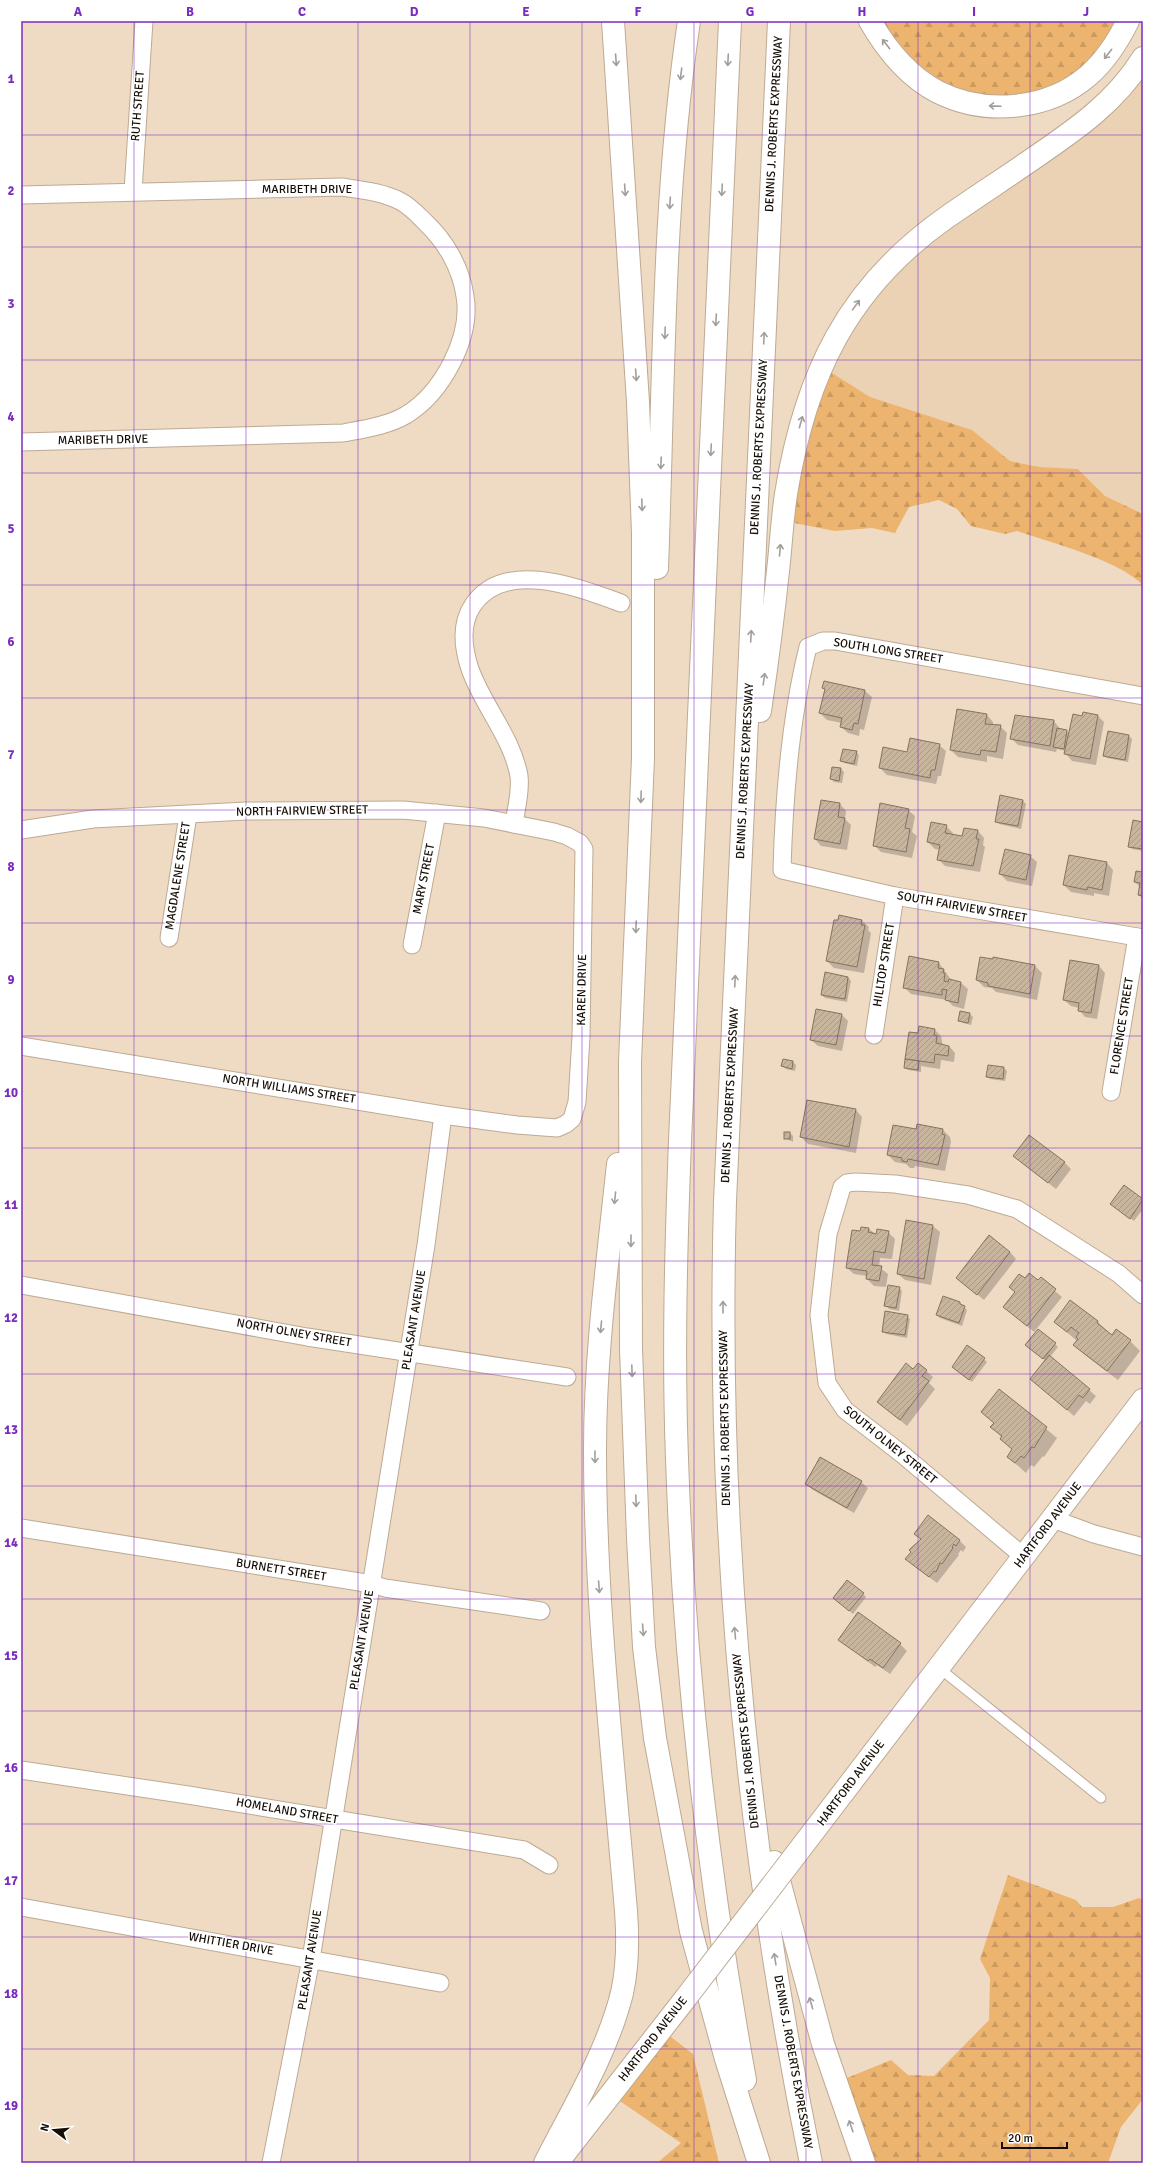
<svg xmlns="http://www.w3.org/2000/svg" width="1164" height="2184" font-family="Signika,sans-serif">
<defs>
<pattern id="forest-firs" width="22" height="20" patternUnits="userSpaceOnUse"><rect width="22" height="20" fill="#ecb46e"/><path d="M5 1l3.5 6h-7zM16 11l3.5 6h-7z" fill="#ca9a5e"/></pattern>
<pattern id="building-hatch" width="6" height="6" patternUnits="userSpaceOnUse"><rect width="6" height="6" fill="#c8b59e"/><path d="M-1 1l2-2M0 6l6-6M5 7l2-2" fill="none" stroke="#ab9a87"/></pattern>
</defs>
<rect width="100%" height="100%" fill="#efdbc4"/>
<!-- built -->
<polygon fill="#ebd2b4" points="1143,75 1143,514 1105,496 1078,469 1039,467 1010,461 972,430 870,397 829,371 834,358 874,299 920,246"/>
<!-- forest -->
<g fill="url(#forest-firs)">
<polygon points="877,21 1132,21 1096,73 1017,105 941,87 904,58"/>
<path d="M829,371L870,397L972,430L1010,461L1039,467L1078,469L1105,496L1143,514V585C1118,560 1052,543 1017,531L1005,534L971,526L957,509L939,500L909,507L895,533L872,528L835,531L789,522L796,470Z"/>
<polygon points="1008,1875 1076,1900 1082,1907 1113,1907 1139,1898 1143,1900 1143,2099 1121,2127 1108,2163 869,2163 842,2080 891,2060 908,2075 934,2076 989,2020 990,1978 980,1959"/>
<polygon points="666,2033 693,2054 719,2163 657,2163 681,2143 617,2099"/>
</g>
<!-- shadow -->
<g fill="#0003">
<polygon points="824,682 865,691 872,697 864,730 860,729 859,736 848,733 841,727 842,723 827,720 820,713 825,690 823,688"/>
<polygon points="987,715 993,722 993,726 1000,726 1007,733 1003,759 987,756 987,762 958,757 951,750"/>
<polygon points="1097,715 1104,722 1096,765 1072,761 1066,754 1066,751 1057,749 1056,752 1018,745 1011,738 1016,716 1054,721 1060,729 1070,733 1083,717"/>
<polygon points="1109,732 1129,736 1132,739 1128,762 1107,758 1104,755"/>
<polygon points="939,745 946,751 941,776 938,776 936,784 887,775 880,768 908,753"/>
<polygon points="856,752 859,755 857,766 844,763 841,760"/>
<polygon points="833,768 841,769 844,772 842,783 834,782 831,779"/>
<polygon points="1023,801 1026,804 1021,829 999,824 996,821"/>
<polygon points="840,804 846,811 845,819 851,825 847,850 821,846 815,839"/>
<polygon points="908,810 915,816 912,832 917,836 912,858 881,852 874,845"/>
<polygon points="1143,823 1143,851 1132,849 1129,846"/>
<polygon points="946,826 953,833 952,836 963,838 978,831 984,838 983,845 985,847 980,872 945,866 938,859 940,850 935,849 928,842"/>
<polygon points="1030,856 1037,862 1032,886 1007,881 1000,874"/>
<polygon points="1107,863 1113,870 1109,896 1094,893 1094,896 1071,892 1064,885"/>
<polygon points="1143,873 1143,899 1139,895 1140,887 1135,882"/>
<polygon points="840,917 862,921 869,927 868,930 871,933 864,973 834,968 827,961"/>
<polygon points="994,959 1035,966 1042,973 1037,1000 996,992 992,988 984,987 977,980"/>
<polygon points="939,963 952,981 961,983 968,989 964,1009 953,1006 947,1000 911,994 904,987"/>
<polygon points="1099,966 1105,973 1097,1019 1085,1017 1079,1010 1079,1008 1071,1006 1064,1000"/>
<polygon points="826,973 848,977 851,981 847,1002 825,998 822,995"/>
<polygon points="841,1014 848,1021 842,1051 818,1046 811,1040"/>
<polygon points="970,1014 973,1017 971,1025 963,1023 960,1020"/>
<polygon points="934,1029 941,1036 943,1046 949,1046 955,1053 954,1062 941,1060 940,1069 921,1066 921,1072 908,1070 905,1067 909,1061 907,1058 919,1034"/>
<polygon points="784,1060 793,1062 796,1065 795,1071 786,1069 782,1066"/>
<polygon points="1004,1068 1007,1071 1005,1081 990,1079 987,1076"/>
<polygon points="856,1110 862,1117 856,1153 808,1144 801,1137"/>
<polygon points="918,1125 943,1130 950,1137 951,1142 945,1171 915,1166 914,1168 910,1168 906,1164 895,1162 888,1155 917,1130"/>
<polygon points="790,1133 793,1136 793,1142 785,1138"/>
<polygon points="1014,1156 1064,1162 1071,1169 1056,1189"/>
<polygon points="1124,1187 1143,1201 1143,1209 1134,1221 1115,1207"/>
<polygon points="933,1226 940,1232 931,1285 905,1280 898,1274"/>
<polygon points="869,1229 877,1235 888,1232 895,1239 892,1259 880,1258 879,1267 888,1274 886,1287 874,1286 867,1279 867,1276 854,1274 847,1268 861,1232"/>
<polygon points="1010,1252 1016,1259 984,1300 957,1278"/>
<polygon points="1041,1279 1062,1297 1034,1332 1004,1307 1025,1280 1039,1282"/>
<polygon points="899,1288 902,1291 899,1311 889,1309 886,1306"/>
<polygon points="1071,1301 1098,1322 1112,1336 1130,1341 1140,1351 1118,1380 1085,1355 1074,1345 1077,1341 1055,1322"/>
<polygon points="960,1303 967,1310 962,1326 940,1318 937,1315"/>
<polygon points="907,1316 910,1319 907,1338 886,1334 883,1331"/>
<polygon points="1055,1344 1058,1347 1050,1357 1096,1396 1090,1404 1086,1401 1074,1416 1031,1379 1046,1361 1030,1348"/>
<polygon points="984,1359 987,1362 972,1382 953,1367"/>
<polygon points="918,1364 933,1377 929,1383 935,1389 907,1426 878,1402"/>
<polygon points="999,1390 1057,1438 1044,1457 1043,1456 1034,1467 1031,1465 1026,1473 1008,1457 1013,1450 992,1427 995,1424 982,1412"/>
<polygon points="861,1482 868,1488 854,1513 813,1490 806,1484"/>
<polygon points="921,1539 959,1540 966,1547 963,1552 961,1550 958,1554 959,1555 937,1583 913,1565"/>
<polygon points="863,1594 866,1597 853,1614 837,1601"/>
<polygon points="840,1640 900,1644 907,1651 890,1674 877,1665 875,1667"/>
</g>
<!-- building -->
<g fill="url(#building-hatch)" stroke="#85735e">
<polygon points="824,681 865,690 858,724 854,723 852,730 840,727 842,718 819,713 825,689 822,688"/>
<polygon points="957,709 987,714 985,724 1001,725 996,752 981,750 980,755 950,750"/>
<polygon points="1083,712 1098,715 1090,759 1064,754 1073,714 1082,716"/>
<polygon points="1015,715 1054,720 1050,746 1010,739"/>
<polygon points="1057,728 1067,730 1064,749 1053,747"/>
<polygon points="1108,731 1129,735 1125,760 1103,756"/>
<polygon points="910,738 940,744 935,770 931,770 930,778 879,768 883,747 907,752"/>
<polygon points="843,749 857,751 854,764 840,761"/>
<polygon points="832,767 841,768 839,781 830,779"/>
<polygon points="1000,795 1023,800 1018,826 995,822"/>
<polygon points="821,800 840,803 838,817 845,818 840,844 814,839"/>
<polygon points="880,803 909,809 905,828 910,829 906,852 873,846"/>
<polygon points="1133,820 1143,822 1143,849 1128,847"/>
<polygon points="931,822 947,825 945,833 962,836 964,828 978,830 976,839 979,839 973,866 937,860 940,845 927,842"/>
<polygon points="1005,849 1031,855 1026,880 999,874"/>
<polygon points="1069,855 1107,862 1102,890 1088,887 1087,890 1063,885"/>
<polygon points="1142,870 1143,870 1143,896 1138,895 1140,883 1134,882 1136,871 1142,872"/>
<polygon points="839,915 862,920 861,925 865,925 857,967 826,961 834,920 838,920"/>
<polygon points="909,956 939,962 938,968 944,969 943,973 945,973 944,981 948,982 949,979 961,982 958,1003 945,1000 947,990 942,989 942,995 903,988"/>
<polygon points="980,957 993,959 993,957 1035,965 1030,994 988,986 988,983 976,980"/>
<polygon points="1070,960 1099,965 1091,1013 1078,1011 1079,1003 1063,1000"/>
<polygon points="825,972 848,977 845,999 821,995"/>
<polygon points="816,1009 842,1014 836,1045 810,1040"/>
<polygon points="960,1011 970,1013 968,1023 958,1021"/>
<polygon points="919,1026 935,1029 934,1035 937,1036 936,1043 949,1046 948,1056 935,1054 934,1063 905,1059 909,1032 918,1033"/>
<polygon points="783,1059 793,1061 792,1069 781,1066"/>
<polygon points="905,1059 919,1061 918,1070 904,1068"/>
<polygon points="988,1065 1004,1067 1003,1079 986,1077"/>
<polygon points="807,1100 856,1109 849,1147 800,1137"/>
<polygon points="917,1124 943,1129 942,1134 945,1135 938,1165 908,1159 907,1162 902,1161 902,1158 887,1155 893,1125 916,1129"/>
<rect x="784" y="1132" width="6" height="7"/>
<polygon points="1029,1135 1065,1162 1048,1183 1013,1156"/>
<polygon points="1124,1185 1143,1199 1130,1219 1110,1204"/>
<polygon points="906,1220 933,1225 924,1279 897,1274"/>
<polygon points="861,1227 869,1228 868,1232 876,1234 877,1229 889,1231 885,1253 874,1251 872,1265 882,1266 879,1281 866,1279 867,1271 846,1268 852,1230 860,1231"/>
<polygon points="989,1235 1010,1252 977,1295 956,1278"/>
<polygon points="1029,1273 1038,1280 1041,1277 1056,1289 1027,1326 1003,1307 1015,1292 1009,1287 1019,1274 1025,1278"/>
<polygon points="888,1285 900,1287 896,1308 884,1306"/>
<polygon points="943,1296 960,1302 960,1304 965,1306 959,1323 936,1315"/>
<polygon points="1070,1300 1098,1321 1097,1323 1112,1335 1116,1329 1131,1340 1107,1371 1073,1345 1078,1339 1076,1337 1079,1333 1071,1327 1067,1332 1054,1322"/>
<polygon points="885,1311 908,1315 905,1335 882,1332"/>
<polygon points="1038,1329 1056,1343 1043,1359 1025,1345"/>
<polygon points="967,1345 985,1358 969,1380 952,1367"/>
<polygon points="1049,1355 1090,1389 1083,1398 1079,1395 1067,1410 1030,1379"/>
<polygon points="906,1363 913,1369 918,1363 927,1370 922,1376 929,1381 900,1420 877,1402"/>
<polygon points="999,1389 1047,1427 1034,1448 1032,1447 1024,1458 1021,1456 1015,1463 1007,1457 1012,1449 1000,1439 1002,1436 990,1427 994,1423 981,1412"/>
<polygon points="820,1457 862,1481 847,1508 805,1484"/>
<polygon points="928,1515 960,1540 956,1546 954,1544 952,1547 953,1548 942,1564 940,1563 936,1572 934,1571 929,1577 905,1559 911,1552 909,1550 921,1539 914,1534"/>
<polygon points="847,1580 864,1593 849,1611 833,1598"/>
<polygon points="858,1612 901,1643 883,1668 870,1659 868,1661 838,1640"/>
</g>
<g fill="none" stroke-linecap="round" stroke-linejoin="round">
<defs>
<polyline id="lane" points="939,1668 1101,1798"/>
<g id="street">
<polyline points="133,191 144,21"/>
<path d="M21,195L342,187C362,190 382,192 400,201C410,206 418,215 426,223C446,242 461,268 465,296C472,338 442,393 406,415C387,426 364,429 343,433L21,442"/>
<path d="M1143,696L835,641H823L808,647C790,719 784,796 782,870L895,896L1143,938"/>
<path d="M514,824C516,809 521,792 519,776C512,737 483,706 470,669C463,648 460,624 473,605C505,558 579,588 621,603"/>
<polyline points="21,830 93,819 246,811 403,810 484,818 554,832 567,836 580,843 584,849 581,1037 577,1102 572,1119 566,1124 557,1128 517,1125 443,1115 21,1046"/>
<polyline points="169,938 188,815"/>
<polyline points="412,945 437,813"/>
<polyline points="874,1035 895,896"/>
<polyline points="1111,1092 1137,937"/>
<polyline points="21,1285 307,1337 567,1377"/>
<polyline points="1053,1519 1094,1534 1143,1547"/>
<polyline points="21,1528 372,1584 385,1588 541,1611"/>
<polyline points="1024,1557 902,1454 845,1410 827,1383 819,1315 828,1234 842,1187 847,1183 856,1182 895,1184 968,1195 1017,1209 1119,1274 1143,1295"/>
<polyline points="21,1770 188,1795 524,1850 549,1865"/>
<polyline points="21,1907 440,1983"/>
<polyline points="271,2163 311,1959 426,1245 443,1115"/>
</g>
<g id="secondary">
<polyline points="797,1853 1143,1400"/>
<polyline points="557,2163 685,1999"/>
</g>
<g id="highway">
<polyline points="613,21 638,402 643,533 643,758 630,1062 631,1349 638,1538 644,1647 655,1738 691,1931 726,2059 759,2163"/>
<path d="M730,21L680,1141C676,1247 673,1353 677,1459C684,1667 708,1875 745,2080"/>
<path d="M779,21L725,1201C716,1524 746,1846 811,2163"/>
<path d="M870,21C886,49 909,77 938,92C986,116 1049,110 1089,75C1106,60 1118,41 1128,21"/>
<path d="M657,568C664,386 662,202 689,21"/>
<path d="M760,711C767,664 773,618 778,571C781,545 782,520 786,494C805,376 847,287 947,217C976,197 1005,178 1034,158C1075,130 1116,102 1143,58"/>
<polyline points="774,1862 823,2044 864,2163"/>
<path d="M545,2163C573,2108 607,2053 622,1993C628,1966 628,1938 626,1911C613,1757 595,1603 595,1449C595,1354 608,1259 618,1164"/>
</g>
</defs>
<!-- lane casing -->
<use href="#lane" stroke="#bdaa94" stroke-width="11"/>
<!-- street casing -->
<use href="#street" stroke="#bdaa94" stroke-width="19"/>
<!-- secondary casing -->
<use href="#secondary" stroke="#bdaa94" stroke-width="24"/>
<!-- highway casing -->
<use href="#highway" stroke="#bdaa94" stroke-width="24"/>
<!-- lane -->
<use href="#lane" stroke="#fff" stroke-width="9"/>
<!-- street -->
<use href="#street" stroke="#fff" stroke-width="17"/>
<!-- secondary -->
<use href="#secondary" stroke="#fff" stroke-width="22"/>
<!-- highway -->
<use href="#highway" stroke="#fff" stroke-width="22"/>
<defs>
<polyline id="secondary-bridge" points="685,1999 797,1853"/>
</defs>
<!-- secondary-bridge casing -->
<use href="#secondary-bridge" stroke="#bdaa94" stroke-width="24" stroke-linecap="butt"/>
<!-- secondary-bridge -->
<use href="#secondary-bridge" stroke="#fff" stroke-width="22"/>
</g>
<!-- one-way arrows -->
<defs><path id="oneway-shaft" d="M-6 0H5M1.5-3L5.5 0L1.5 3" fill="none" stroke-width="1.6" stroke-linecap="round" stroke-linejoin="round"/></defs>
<g stroke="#a19f9b">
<use href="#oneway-shaft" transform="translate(886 44) rotate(-128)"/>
<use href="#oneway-shaft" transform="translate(1108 54) rotate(128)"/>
<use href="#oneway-shaft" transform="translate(616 60) rotate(86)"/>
<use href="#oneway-shaft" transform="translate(728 60) rotate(93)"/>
<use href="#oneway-shaft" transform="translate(681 74) rotate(97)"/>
<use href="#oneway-shaft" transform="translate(995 106) rotate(-178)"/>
<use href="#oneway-shaft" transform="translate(625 190) rotate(86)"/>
<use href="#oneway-shaft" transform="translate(722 190) rotate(93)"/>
<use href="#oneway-shaft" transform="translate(670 203) rotate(93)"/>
<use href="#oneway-shaft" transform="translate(856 305) rotate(-54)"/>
<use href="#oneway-shaft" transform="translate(716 320) rotate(93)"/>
<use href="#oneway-shaft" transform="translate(665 333) rotate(92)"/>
<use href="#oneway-shaft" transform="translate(764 338) rotate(-87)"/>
<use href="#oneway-shaft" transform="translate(636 375) rotate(86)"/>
<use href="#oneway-shaft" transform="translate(801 422) rotate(-74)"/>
<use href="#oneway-shaft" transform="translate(711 450) rotate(93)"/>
<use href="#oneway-shaft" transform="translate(661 463) rotate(92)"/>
<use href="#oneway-shaft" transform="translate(642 505) rotate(88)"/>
<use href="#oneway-shaft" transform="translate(780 550) rotate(-85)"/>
<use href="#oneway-shaft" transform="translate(751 636) rotate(-87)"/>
<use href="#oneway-shaft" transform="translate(764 679) rotate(-82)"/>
<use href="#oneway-shaft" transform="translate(641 797) rotate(92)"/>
<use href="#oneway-shaft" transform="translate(636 927) rotate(92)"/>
<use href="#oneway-shaft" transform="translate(735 981) rotate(-87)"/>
<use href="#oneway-shaft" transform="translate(615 1198) rotate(96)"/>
<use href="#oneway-shaft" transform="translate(631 1241) rotate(90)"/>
<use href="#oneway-shaft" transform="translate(723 1307) rotate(-90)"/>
<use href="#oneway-shaft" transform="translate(601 1327) rotate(95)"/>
<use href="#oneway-shaft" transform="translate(632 1371) rotate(88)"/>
<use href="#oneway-shaft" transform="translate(595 1457) rotate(90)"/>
<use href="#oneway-shaft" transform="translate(636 1501) rotate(88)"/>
<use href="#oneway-shaft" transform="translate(599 1587) rotate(86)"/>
<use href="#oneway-shaft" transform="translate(643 1630) rotate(86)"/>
<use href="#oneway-shaft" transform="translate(735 1633) rotate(-95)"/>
<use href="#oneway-shaft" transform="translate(775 1959) rotate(-99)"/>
<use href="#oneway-shaft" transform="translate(811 2003) rotate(-106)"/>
<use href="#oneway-shaft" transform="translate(851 2126) rotate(-109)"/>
</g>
<!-- grid -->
<path fill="none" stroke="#7b2cbf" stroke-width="1" stroke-opacity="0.55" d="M134,21V2163M246,21V2163M358,21V2163M470,21V2163M582,21V2163M694,21V2163M806,21V2163M918,21V2163M1030,21V2163M21,135H1143M21,247H1143M21,360H1143M21,473H1143M21,585H1143M21,698H1143M21,810H1143M21,923H1143M21,1036H1143M21,1148H1143M21,1261H1143M21,1374H1143M21,1486H1143M21,1599H1143M21,1711H1143M21,1824H1143M21,1937H1143M21,2049H1143"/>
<g text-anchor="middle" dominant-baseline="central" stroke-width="3" stroke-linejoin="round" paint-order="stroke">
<!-- street labels -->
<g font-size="12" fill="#150e06" stroke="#fff">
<text transform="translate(138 106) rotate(-86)">RUTH STREET</text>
<text transform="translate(774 124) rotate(-87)">DENNIS J. ROBERTS EXPRESSWAY</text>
<text x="307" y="189">MARIBETH DRIVE</text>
<text transform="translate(103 440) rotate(-1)">MARIBETH DRIVE</text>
<text transform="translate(759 447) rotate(-87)">DENNIS J. ROBERTS EXPRESSWAY</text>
<text transform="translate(888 651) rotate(9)">SOUTH LONG STREET</text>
<text transform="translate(745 771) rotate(-87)">DENNIS J. ROBERTS EXPRESSWAY</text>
<text transform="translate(302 811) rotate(-1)">NORTH FAIRVIEW STREET</text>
<text transform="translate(178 876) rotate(-81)">MAGDALENE STREET</text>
<text transform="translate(424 879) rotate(-79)">MARY STREET</text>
<text transform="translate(962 907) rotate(10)">SOUTH FAIRVIEW STREET</text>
<text transform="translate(884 965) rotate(-81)">HILLTOP STREET</text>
<text transform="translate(582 990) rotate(-89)">KAREN DRIVE</text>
<text transform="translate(1122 1026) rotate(-81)">FLORENCE STREET</text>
<text transform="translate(289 1089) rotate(9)">NORTH WILLIAMS STREET</text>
<text transform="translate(730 1095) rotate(-87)">DENNIS J. ROBERTS EXPRESSWAY</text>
<text transform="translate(414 1320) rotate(-81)">PLEASANT AVENUE</text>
<text transform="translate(294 1333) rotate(10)">NORTH OLNEY STREET</text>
<text transform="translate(725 1418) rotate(-91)">DENNIS J. ROBERTS EXPRESSWAY</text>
<text transform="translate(890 1445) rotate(39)">SOUTH OLNEY STREET</text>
<text transform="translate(1048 1525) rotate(-53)">HARTFORD AVENUE</text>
<text transform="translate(281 1570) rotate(9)">BURNETT STREET</text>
<text transform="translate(362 1640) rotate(-81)">PLEASANT AVENUE</text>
<text transform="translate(746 1741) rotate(-96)">DENNIS J. ROBERTS EXPRESSWAY</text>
<text transform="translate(851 1783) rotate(-53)">HARTFORD AVENUE</text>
<text transform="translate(287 1811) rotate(10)">HOMELAND STREET</text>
<text transform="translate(231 1944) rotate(10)">WHITTIER DRIVE</text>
<text transform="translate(310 1960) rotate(-81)">PLEASANT AVENUE</text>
<text transform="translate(653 2039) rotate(-52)">HARTFORD AVENUE</text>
<text transform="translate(793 2062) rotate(80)">DENNIS J. ROBERTS EXPRESSWAY</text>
</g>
</g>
<!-- border -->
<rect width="1164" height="2184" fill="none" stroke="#ffffff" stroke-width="44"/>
<!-- north arrow -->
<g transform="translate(54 2130) rotate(286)" stroke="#ffffff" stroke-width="3" paint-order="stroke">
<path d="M0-3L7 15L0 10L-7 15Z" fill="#150e06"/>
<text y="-6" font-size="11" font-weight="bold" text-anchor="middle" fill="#150e06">N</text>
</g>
<!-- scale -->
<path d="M1002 2142v6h65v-6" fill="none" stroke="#150e06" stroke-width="2"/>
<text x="1008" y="2142" font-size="12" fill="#150e06" stroke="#ffffff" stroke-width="3" paint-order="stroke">20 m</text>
<rect x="22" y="22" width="1120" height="2140" fill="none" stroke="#7b2cbf" stroke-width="1.5"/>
<g font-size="13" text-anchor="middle" font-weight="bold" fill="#7b2cbf">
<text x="78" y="16">A</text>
<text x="190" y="16">B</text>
<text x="302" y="16">C</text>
<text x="414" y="16">D</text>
<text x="526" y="16">E</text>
<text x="638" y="16">F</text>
<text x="750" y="16">G</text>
<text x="862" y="16">H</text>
<text x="974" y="16">I</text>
<text x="1086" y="16">J</text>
<text x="11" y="83">1</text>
<text x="11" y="195">2</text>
<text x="11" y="308">3</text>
<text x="11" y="421">4</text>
<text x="11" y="533">5</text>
<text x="11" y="646">6</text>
<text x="11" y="759">7</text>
<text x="11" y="871">8</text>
<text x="11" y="984">9</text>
<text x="11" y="1097">10</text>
<text x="11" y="1209">11</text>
<text x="11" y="1322">12</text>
<text x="11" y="1434">13</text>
<text x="11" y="1547">14</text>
<text x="11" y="1660">15</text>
<text x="11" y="1772">16</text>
<text x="11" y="1885">17</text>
<text x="11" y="1998">18</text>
<text x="11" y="2110">19</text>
</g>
</svg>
